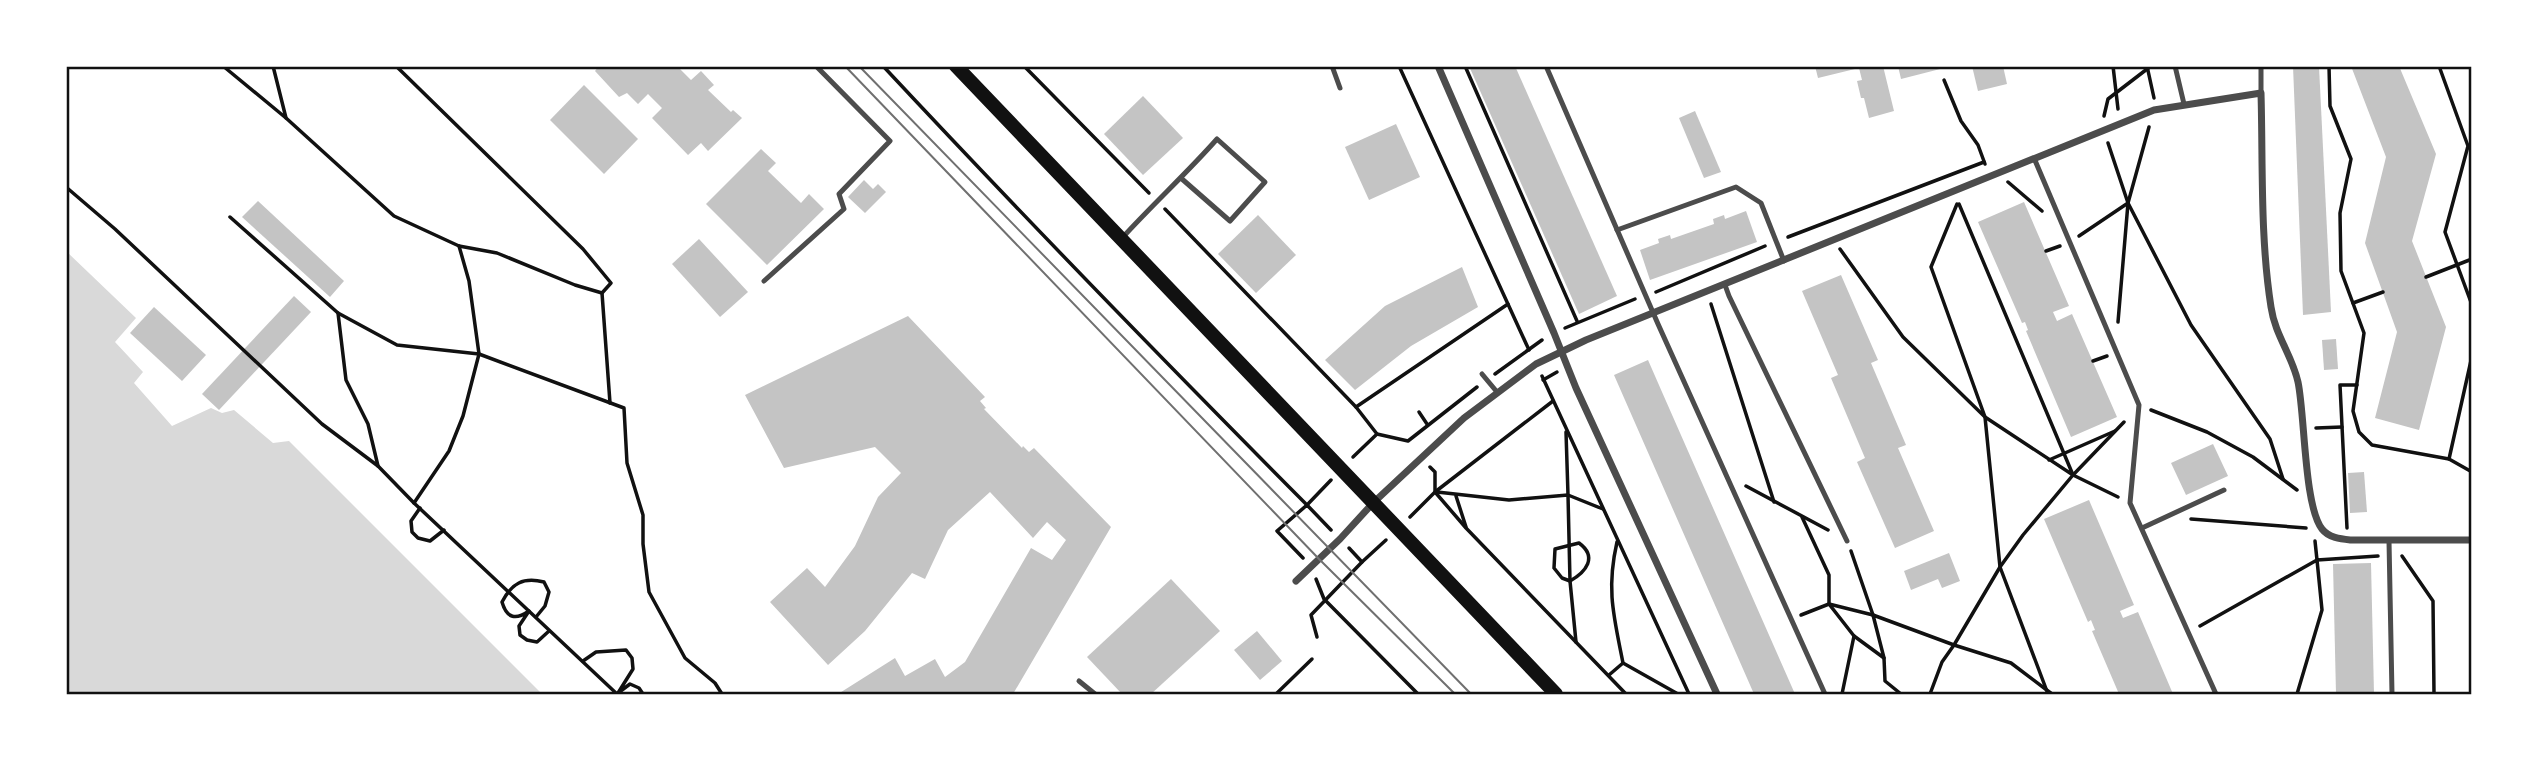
<svg xmlns="http://www.w3.org/2000/svg" width="2538" height="761" font-family="Roboto,sans-serif">
<rect width="100%" height="100%" fill="#fff"/>
<!-- water -->
<polygon fill="#d9d9d9" points="66,251 136,318 115,342 143,372 134,383 172,426 211,408 222,413 234,410 273,443 289,441 542,694 67,694"/>
<!-- building -->
<g fill="#c4c4c4">
<polygon points="599,66 683,66 680,69 691,80 701,71 714,85 708,90 731,112 733,110 742,118 708,151 701,143 688,155 652,118 662,108 648,94 638,104 627,93 619,97 595,71"/>
<polygon points="1469,66 1515,66 1617,296 1579,314"/>
<polygon points="1815,66 1883,66 1894,111 1869,118 1864,98 1861,98 1857,81 1862,80 1859,68 1818,78"/>
<polygon points="1898,66 1948,66 1948,67 1901,79"/>
<polygon points="1972,66 2003,66 2007,84 1978,91"/>
<polygon points="2293,66 2319,66 2331,312 2303,315"/>
<polygon points="2351,66 2399,66 2436,154 2412,241 2446,327 2419,430 2375,418 2397,332 2365,243 2386,157"/>
<polygon points="584,85 638,139 604,174 550,120"/>
<polygon points="1143,96 1183,138 1143,175 1104,134"/>
<polygon points="1695,111 1721,172 1704,178 1679,118"/>
<polygon points="1396,124 1420,177 1369,200 1345,147"/>
<polygon points="761,149 776,163 768,171 801,203 809,194 824,209 767,265 706,204"/>
<polygon points="864,180 873,189 878,184 886,192 865,213 848,197"/>
<polygon points="258,201 344,281 330,297 242,217"/>
<polygon points="2024,202 2069,306 2053,312 2057,321 2072,314 2117,417 2071,437 2026,331 2028,330 2025,322 2022,323 1978,222"/>
<polygon points="1746,211 1757,242 1650,280 1640,250 1659,243 1658,239 1670,235 1671,239 1714,224 1713,219 1724,215 1725,219"/>
<polygon points="1258,215 1296,255 1256,293 1218,254"/>
<polygon points="699,239 748,292 720,317 672,264"/>
<polygon points="1462,267 1478,307 1411,346 1355,390 1325,360 1385,306"/>
<polygon points="1841,275 1878,360 1871,363 1906,445 1898,448 1934,531 1895,548 1857,462 1865,458 1831,378 1838,375 1802,291"/>
<polygon points="294,296 311,312 219,410 202,394"/>
<polygon points="154,307 206,355 182,381 130,333"/>
<polygon points="908,316 985,397 980,401 986,408 984,409 1022,448 1023,446 1029,452 1034,448 1111,527 1013,694 838,694 895,658 905,676 935,659 945,677 965,662 1031,548 1052,560 1066,540 1047,522 1033,538 990,492 948,530 925,579 912,573 865,631 828,665 770,602 807,568 825,587 855,546 878,497 901,473 875,447 784,468 745,395"/>
<polygon points="2336,339 2338,369 2324,370 2322,340"/>
<polygon points="1648,360 1662,392 1795,694 1754,694 1614,375"/>
<polygon points="2213,444 2228,476 2186,495 2171,463"/>
<polygon points="2364,472 2367,512 2350,513 2348,473"/>
<polygon points="2089,500 2134,605 2120,611 2123,618 2138,612 2173,694 2119,694 2092,631 2095,630 2091,620 2088,622 2044,519"/>
<polygon points="1949,553 1960,581 1942,588 1938,579 1911,590 1904,571"/>
<polygon points="2371,563 2374,694 2336,694 2333,564"/>
<polygon points="1171,579 1220,631 1151,694 1122,694 1087,657"/>
<polygon points="1257,631 1282,661 1260,680 1234,650"/>
</g>
<g fill="none" stroke-linecap="round" stroke-linejoin="round">
<!-- path -->
<g stroke="#111" stroke-width="3.5">
<polyline points="223,66 286,118"/>
<polyline points="273,66 286,118 394,216 459,246 497,253 575,285 602,293 611,283 583,249 396,66"/>
<path d="M883,66C1022,215 1164,361 1307,505L1331,480"/>
<polyline points="1024,66 1149,193"/>
<polyline points="1399,66 1529,350"/>
<polyline points="1465,66 1577,321"/>
<polyline points="2113,66 2118,109"/>
<polyline points="2147,66 2154,98"/>
<polyline points="2329,66 2330,106 2351,159 2340,213 2341,271 2364,333 2353,411 2359,432 2372,445 2449,459 2472,472"/>
<polyline points="2439,66 2468,146 2445,232 2472,305"/>
<polyline points="1944,80 1961,121 1978,145 1985,164"/>
<polyline points="2104,116 2108,99 2151,66"/>
<polyline points="2108,143 2128,203 2191,325 2270,439 2283,479"/>
<polyline points="2008,182 2042,211"/>
<polyline points="66,187 115,229 322,424 378,466 414,503 449,451 463,416 479,354 469,281 459,246"/>
<polyline points="1957,204 1931,267 1985,417 2000,567 2048,694"/>
<polyline points="1165,209 1356,407 1377,434 1408,441 1477,387"/>
<polyline points="230,217 338,313 397,345 479,354 624,408 627,463 643,515 643,544 649,592 685,658 715,683 722,694"/>
<polyline points="2079,236 2128,203"/>
<polyline points="1788,237 1984,162"/>
<polyline points="1840,249 1903,337 1985,417 2073,475 1959,204"/>
<polyline points="2046,251 2060,246"/>
<polyline points="2426,277 2472,259"/>
<polyline points="1656,292 1765,246"/>
<polyline points="602,293 610,403"/>
<polyline points="2353,303 2383,292"/>
<polyline points="1711,304 1774,502"/>
<polyline points="338,313 346,380 368,424 378,466"/>
<polyline points="2118,322 2128,203 2149,127"/>
<polyline points="1565,328 1635,299"/>
<polyline points="2093,361 2107,356"/>
<polyline points="1495,374 1542,340"/>
<polyline points="1542,376 1689,694"/>
<polyline points="1543,380 1557,372"/>
<polyline points="1553,401 1435,492 1466,528 1626,694"/>
<polyline points="1356,407 1508,304"/>
<polyline points="2151,410 2207,432 2253,457 2297,490"/>
<polyline points="1419,412 1427,424"/>
<polyline points="2316,428 2342,427"/>
<polyline points="1566,432 1568,495 1603,509"/>
<polyline points="1353,457 1377,434"/>
<polyline points="2449,459 2472,356"/>
<polyline points="2049,460 2115,431"/>
<polyline points="2073,475 2118,497"/>
<polyline points="1746,486 1828,530"/>
<polyline points="1437,492 1509,500 1568,495 1570,581 1576,642"/>
<polyline points="1456,496 1466,527"/>
<polyline points="414,503 617,694"/>
<polyline points="420,508 411,521 412,532 418,538 430,541 444,530"/>
<polyline points="1410,517 1435,492 1435,472 1430,467"/>
<polyline points="1802,517 1829,575 1829,604 1854,636 1884,658"/>
<polyline points="2191,519 2306,528"/>
<polyline points="2347,528 2340,385 2357,385"/>
<polyline points="2315,541 2317,560 2378,556"/>
<path d="M1617,542C1606,590 1614,617 1623,663L1678,694"/>
<path d="M1579,543C1598,557 1586,572 1570,581L1562,578L1554,568L1555,549Z"/>
<polyline points="1851,551 1873,615"/>
<polyline points="2402,556 2433,601 2434,694"/>
<polyline points="1303,558 1277,531 1307,505 1331,530"/>
<polyline points="1362,562 1386,540"/>
<polyline points="1316,579 1324,599 1418,694"/>
<polyline points="1801,615 1829,604 1873,615"/>
<path d="M536,617L545,606L549,592L544,582C523,577 512,583 502,602C507,619 516,620 529,611L519,626L520,635L527,640L537,642L549,631"/>
<polyline points="2200,626 2317,560 2322,610 2297,694"/>
<polyline points="1317,637 1311,615 1362,562 1349,548"/>
<polyline points="583,661 596,652 626,650 632,658 633,669 618,693 630,684 639,688 643,694"/>
<polyline points="1609,675 1623,663"/>
<polyline points="1276,694 1312,659"/>
<polyline points="1842,694 1854,636"/>
<polyline points="1901,694 1885,681 1884,658 1873,615 1954,645 2011,663 2052,694"/>
<polyline points="1930,694 1942,662 1954,645 2000,567 2023,535 2073,475 2124,422"/>
</g>
<!-- service -->
<g stroke="#4c4c4c" stroke-width="5">
<polyline points="1332,66 1340,88"/>
<polyline points="1546,66 1658,324 1825,694"/>
<polyline points="2175,66 2184,104"/>
<polyline points="2261,66 2261,93"/>
<polyline points="2034,158 2139,405 2130,503 2216,694"/>
<polyline points="1617,230 1736,187 1761,203 1784,261"/>
<path d="M1123,237C1154,203 1187,173 1217,139L1265,182L1230,221L1182,179"/>
<polyline points="764,281 844,209 839,194 890,141 816,66"/>
<polyline points="1725,285 1729,296 1847,541"/>
<polyline points="1482,374 1497,392"/>
<polyline points="2142,528 2224,490"/>
<polyline points="2389,541 2392,694"/>
<polyline points="1079,681 1095,694"/>
</g>
<!-- minor -->
<g stroke="#4c4c4c" stroke-width="7">
<polyline points="1438,66 1554,333 1576,388 1717,694"/>
<path d="M1296,581L1340,539L1373,503L1464,418L1536,364L1586,340L2154,110L2261,93C2263,164 2260,237 2271,307C2275,335 2292,355 2298,382C2305,415 2304,506 2322,529C2329,538 2341,539 2351,540H2472"/>
</g>
<!-- secondary -->
<polyline stroke="#111" stroke-width="14" points="956,66 1556,694"/>
<!-- tram -->
<g stroke="#707070" stroke-width="2">
<polyline points="845,66 1319,559 1455,694"/>
<polyline points="859,66 1471,694"/>
</g>
</g>
<!-- border -->
<rect width="2538" height="761" fill="none" stroke="#ffffff" stroke-width="136"/>
<rect x="68" y="68" width="2402" height="625" fill="none" stroke="#111" stroke-width="2.5"/>
</svg>
